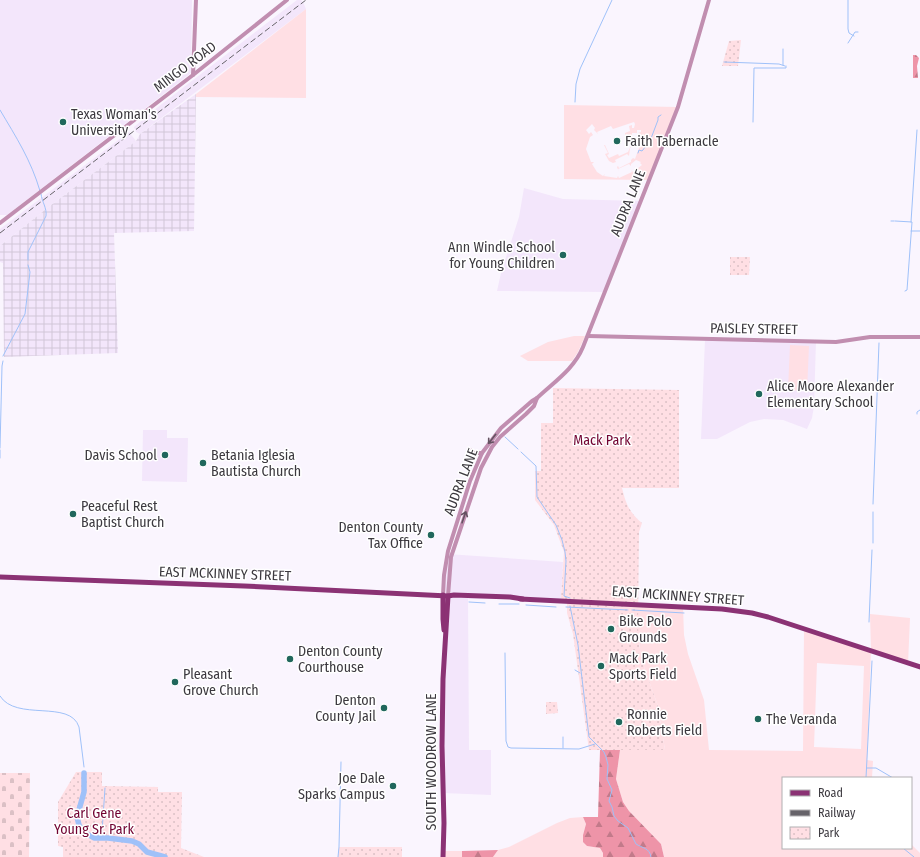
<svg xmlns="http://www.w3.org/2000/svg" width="920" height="857" font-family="'Fira Sans Condensed',sans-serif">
<defs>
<pattern id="industrial-grid" width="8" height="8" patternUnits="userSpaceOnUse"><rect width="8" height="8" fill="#f3e6fb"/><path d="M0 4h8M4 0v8" fill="none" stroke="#d1c6d8"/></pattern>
<pattern id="forest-firs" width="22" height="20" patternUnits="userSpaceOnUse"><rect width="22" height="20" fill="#ee94a8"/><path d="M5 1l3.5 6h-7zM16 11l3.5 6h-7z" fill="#c27a8a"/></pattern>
<pattern id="cemetery-stones" width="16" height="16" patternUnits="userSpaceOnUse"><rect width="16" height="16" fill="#ffdfe4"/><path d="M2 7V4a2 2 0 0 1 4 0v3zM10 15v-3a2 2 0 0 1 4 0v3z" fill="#dbc0c5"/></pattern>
<pattern id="park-dots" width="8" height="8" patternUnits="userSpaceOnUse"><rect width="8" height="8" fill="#ffdfe4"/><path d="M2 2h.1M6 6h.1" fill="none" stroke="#dbc0c5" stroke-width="1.8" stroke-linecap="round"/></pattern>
</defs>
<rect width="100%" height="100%" fill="#faf5fe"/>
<!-- built -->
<g fill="#f3e6fb">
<polygon points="0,0 192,0 191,73 7,215 0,215"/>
<polygon points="297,0 301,0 303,2 306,9 140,134 136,132 134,127 158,107"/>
<polygon points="129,132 136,141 46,209 0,246 0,229"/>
<polygon points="524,188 563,199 641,201 604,292 497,291 501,273 519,217"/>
<polygon points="705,339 816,341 814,406 812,418 807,429 783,420 764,419 750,422 717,439 701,439"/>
<polygon points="143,430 167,430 167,438 188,438 187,482 142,481"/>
<polygon points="447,554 563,562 561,598 567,602 523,599 468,599 469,750 491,750 491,795 443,793 445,636 443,619"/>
</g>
<!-- industrial -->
<polygon fill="url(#industrial-grid)" points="196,94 194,231 114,233 118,353 4,357 3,263 0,262 0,246 46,209 136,141 140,134"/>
<!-- grass -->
<g fill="#ffdfe4" fill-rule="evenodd">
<polygon points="306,9 306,98 196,97 196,94"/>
<path d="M564,105L678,107L650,180L564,179ZM634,122L635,124L634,128H632V125L629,126L630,131L625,133V135L627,134L632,143L628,152L619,156L618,154L609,158L607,155L609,154L605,145H604L608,153L605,154L609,161L613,163L616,162L615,160L627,154L629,156L630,148L635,143L632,142V133H637V130H641V132L638,133L641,134V142L639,143L640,145L635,159L633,158L631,160V162L619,168L618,166L617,167L619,172L618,169L629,164L631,166V164L636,160L641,162L640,163L642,165L633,172L631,170L632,172L619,178L618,176L617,178L604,176L605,174L603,176L597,172L592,164L594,162H591L586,149L590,137L593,135L591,132L589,134L586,130L592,124L595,128L594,130L598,134L597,132L611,126L613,129Z"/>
<polygon points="574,336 585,336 578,352 572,361 528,361 520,356 548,342"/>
<polygon points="790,345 809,346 807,391 788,390"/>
<path d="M638,605L683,607L684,635L688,654L704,700L709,750L803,751L804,629L871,650L870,614L910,618L908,664L871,651L867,760L873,761L872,778H783V848H911V844L920,853V857H664L661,844L629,811L623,802L616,779L620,750H665L658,706L645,670L640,650L638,633ZM817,663L864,666L861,749L814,747Z"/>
<polygon points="583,817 586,824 583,835 587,846 600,848 603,853 603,857 493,857 498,850 509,847 557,823 570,818"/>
<rect x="443" y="851" width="19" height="6"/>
</g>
<!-- forest -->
<g fill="url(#forest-firs)">
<polygon points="913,55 916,55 919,58 917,66 918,78 913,78"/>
<polygon points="600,750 620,750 616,779 623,802 629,811 661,844 664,857 603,857 603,853 600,848 587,846 583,842 583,835 586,824 583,817 598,817"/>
<polygon points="498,850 493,857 462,857 462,851"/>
</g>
<!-- cemetery -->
<polygon fill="url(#cemetery-stones)" points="0,773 30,773 29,857 0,857"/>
<!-- park -->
<g fill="url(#park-dots)">
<polygon points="741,40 738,66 722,66 729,41"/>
<polygon points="730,257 750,257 749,275 730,275"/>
<path d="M553,388L679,390V488H622C626,504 629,512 642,523L639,532L638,627L639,645L645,670L658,706L665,750H589L573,634L567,613V602L561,598L564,552L554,525L535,500V471H541V423H553Z"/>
<polygon points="546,702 557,702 558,713 546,714"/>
<polygon points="76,772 102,772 102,786 158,787 158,792 182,792 181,848 204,857 63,857 63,847 58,846 58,802"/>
<polygon points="339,847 402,847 402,857 338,857"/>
</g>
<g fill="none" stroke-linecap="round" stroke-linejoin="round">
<!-- stream -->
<g stroke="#9fc1f9" stroke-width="1">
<polyline points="848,0 848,29 849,33 854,36"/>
<polyline points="848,43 855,32 858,32"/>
<polyline points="724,62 779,64 785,66"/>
<polyline points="783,65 783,49"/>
<polyline points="575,102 576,84 580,69 612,0"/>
<path d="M0,110C16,137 31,160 40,191"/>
<polyline points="753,122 754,68 786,68 786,66"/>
<polyline points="638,153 639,150 642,151 650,141 658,120 658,117 661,115"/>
<polyline points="891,221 894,221"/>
<polyline points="895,221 912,222 907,290 905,291"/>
<polyline points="911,222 917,130"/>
<polyline points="911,231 920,231"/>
<path d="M28,260V252L46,216C47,208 42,202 41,194"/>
<polyline points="3,356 25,314 30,272 28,265"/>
<polyline points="917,414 917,412 920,410"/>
<polyline points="505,437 518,449"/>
<polyline points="0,448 2,366 3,361"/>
<polyline points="521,452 536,466 537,497 556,525 562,540 565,552 566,561 564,596 570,598"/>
<polyline points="0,458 0,450"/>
<polyline points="873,504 879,343"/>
<polyline points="873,543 873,512"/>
<polyline points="469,602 485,603"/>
<polyline points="499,604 519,604"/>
<polyline points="526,605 556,607"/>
<path d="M570,606L578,645L589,737L604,752L606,757L608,765L607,779L612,790L609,801L612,807L614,816L618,821L628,828L636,844C642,848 650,848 651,857"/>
<polyline points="566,607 628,610"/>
<polyline points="632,610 684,613"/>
<polyline points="869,622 872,550"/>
<polyline points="505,653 506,741 508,747 511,748 579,749 595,744"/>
<polyline points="575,670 580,673"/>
<path d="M0,696C16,722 70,699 79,727L84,767"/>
<polyline points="563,737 563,748"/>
<polyline points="867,768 876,768 893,778"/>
<polyline points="866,778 872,661"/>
<polyline points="105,838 102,832 105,788"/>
<polyline points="903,848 914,857"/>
<polyline points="156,857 162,856"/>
<polyline points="338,857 339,847 341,762"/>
</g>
<!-- river -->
<polyline stroke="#9fc1f9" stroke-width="5.5" points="84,773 84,792 77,817 79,825 84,832 94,838 108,838 132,841 139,844 147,852 165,857"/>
<!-- minor -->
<g stroke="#c18eb0" stroke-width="4">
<polyline points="193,75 196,0"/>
<polyline points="0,223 193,75 287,0"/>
<polyline points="588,336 836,342 870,337 920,337"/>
<polyline points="469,449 474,453 482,453"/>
<path d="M443,595L444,575L448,551L470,481L482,453L501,428L532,401L537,398C554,382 574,369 583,347L678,107L709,0"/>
<polyline points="448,596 451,557 481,468 492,447 500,437 526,414 534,406 537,398"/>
</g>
<!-- major -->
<g stroke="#8b3274" stroke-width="5">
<polyline points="0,577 244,586 448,596 454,595 510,597 523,599"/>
<polyline points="443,595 443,619 444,630"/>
<polyline points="520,599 722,609 752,613 768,617 920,667"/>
<polyline points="443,857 444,823 442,746 443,679 448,596"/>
</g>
<!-- rail -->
<polyline stroke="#666369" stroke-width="1" stroke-dasharray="6 3" stroke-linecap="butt" points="0,233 306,0"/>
</g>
<!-- one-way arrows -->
<defs><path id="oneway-shaft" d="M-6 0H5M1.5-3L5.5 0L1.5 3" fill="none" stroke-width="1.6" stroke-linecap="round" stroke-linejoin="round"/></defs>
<g stroke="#645261">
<use href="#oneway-shaft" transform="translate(492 439) rotate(128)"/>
<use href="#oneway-shaft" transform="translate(464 517) rotate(-71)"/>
</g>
<!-- markers -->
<g fill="#20675c" stroke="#fff" stroke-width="1.5">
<circle cx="63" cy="122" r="4"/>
<circle cx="617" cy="141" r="4"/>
<circle cx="563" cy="255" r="4"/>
<circle cx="759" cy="394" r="4"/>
<circle cx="165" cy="455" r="4"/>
<circle cx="203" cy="463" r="4"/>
<circle cx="73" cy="514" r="4"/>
<circle cx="431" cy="535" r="4"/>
<circle cx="611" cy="629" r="4"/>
<circle cx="290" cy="659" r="4"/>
<circle cx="601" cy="666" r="4"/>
<circle cx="175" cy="682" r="4"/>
<circle cx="384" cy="708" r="4"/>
<circle cx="758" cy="719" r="4"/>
<circle cx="619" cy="722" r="4"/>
<circle cx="393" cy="786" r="4"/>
</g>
<g text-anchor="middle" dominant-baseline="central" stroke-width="3" stroke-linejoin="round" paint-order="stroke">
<!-- street labels -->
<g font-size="14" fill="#3c393f" stroke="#fff">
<text transform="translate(185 67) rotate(-37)">MINGO ROAD</text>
<text transform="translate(628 203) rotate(-68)">AUDRA LANE</text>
<text transform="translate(754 329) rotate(1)">PAISLEY STREET</text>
<text transform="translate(461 482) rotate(-69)">AUDRA LANE</text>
<text transform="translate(225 574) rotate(2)">EAST MCKINNEY STREET</text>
<text transform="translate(678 596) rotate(4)">EAST MCKINNEY STREET</text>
<text transform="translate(431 762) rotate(-90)">SOUTH WOODROW LANE</text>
</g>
<!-- poi labels -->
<g font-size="14" fill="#3c393f" stroke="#fff" text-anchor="start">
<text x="71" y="114">Texas Woman's<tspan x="71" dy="16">University</tspan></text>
<text x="625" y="141">Faith Tabernacle</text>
<text x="555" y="247" text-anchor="end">Ann Windle School<tspan x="555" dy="16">for Young Children</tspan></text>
<text x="767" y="386">Alice Moore Alexander<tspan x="767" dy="16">Elementary School</tspan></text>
<text x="157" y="455" text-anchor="end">Davis School</text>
<text x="211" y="455">Betania Iglesia<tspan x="211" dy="16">Bautista Church</tspan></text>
<text x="81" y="506">Peaceful Rest<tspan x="81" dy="16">Baptist Church</tspan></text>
<text x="423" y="527" text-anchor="end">Denton County<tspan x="423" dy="16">Tax Office</tspan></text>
<text x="619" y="621">Bike Polo<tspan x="619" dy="16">Grounds</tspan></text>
<text x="298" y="651">Denton County<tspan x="298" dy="16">Courthouse</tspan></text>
<text x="609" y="658">Mack Park<tspan x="609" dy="16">Sports Field</tspan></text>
<text x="183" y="674">Pleasant<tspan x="183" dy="16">Grove Church</tspan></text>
<text x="376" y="700" text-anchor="end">Denton<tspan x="376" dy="16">County Jail</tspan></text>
<text x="627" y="714">Ronnie<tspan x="627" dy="16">Roberts Field</tspan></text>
<text x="766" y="719">The Veranda</text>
<text x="385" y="778" text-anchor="end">Joe Dale<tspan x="385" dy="16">Sparks Campus</tspan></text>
</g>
<!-- park labels -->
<g font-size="14" fill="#710231" stroke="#fff">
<text x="602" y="440">Mack Park</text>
<text x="94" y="813">Carl Gene<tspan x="94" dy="16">Young Sr. Park</tspan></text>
</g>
</g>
<!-- legend -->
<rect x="782" y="777" width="130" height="72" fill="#ffffff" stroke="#b1b0b2"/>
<rect x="790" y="790" width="20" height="6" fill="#8b3274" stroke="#b1b0b2"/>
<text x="818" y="797" font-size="12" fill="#3c393f">Road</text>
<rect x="790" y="810" width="20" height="6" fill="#666369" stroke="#b1b0b2"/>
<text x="818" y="817" font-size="12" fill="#3c393f">Railway</text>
<rect x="790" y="827" width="20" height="12" fill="url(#park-dots)" stroke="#b1b0b2"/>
<text x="818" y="837" font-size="12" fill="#3c393f">Park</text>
</svg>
